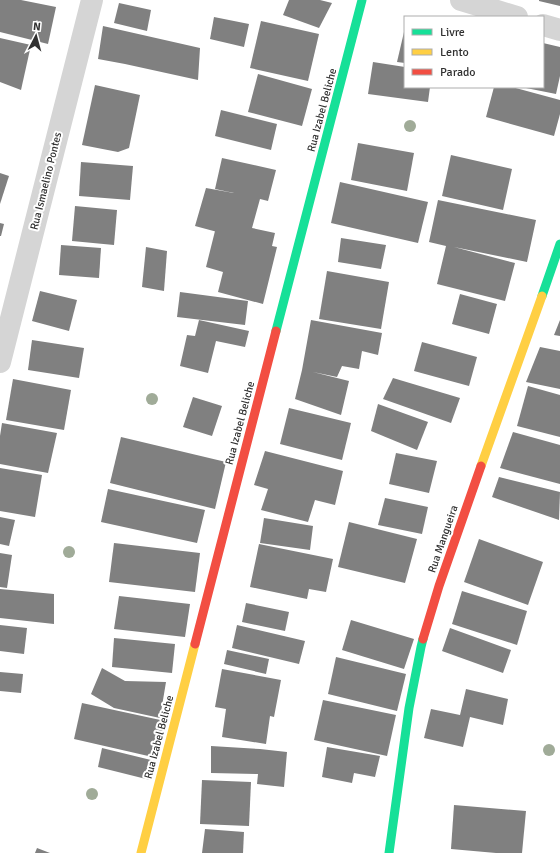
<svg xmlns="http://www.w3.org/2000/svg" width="560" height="853" font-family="Signika,sans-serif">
<rect width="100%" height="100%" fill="#fff"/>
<!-- building -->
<g fill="#808080">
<polygon points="0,0 21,0 56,7 48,44 0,32"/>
<polygon points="289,0 320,0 332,3 319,28 283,15"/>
<polygon points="539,0 560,0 560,6 539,1"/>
<polygon points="119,3 151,10 147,31 114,23"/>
<polygon points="214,17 249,24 244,47 210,39"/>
<polygon points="261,21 319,34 308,81 250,68"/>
<polygon points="103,26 200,48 198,80 125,64 98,59"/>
<polygon points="404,32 405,32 405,63 397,62"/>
<polygon points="0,38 31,45 21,90 0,82"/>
<polygon points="543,43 560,47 560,76 556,94 526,88 543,87"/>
<polygon points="373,62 405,67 405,87 430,87 428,102 368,94"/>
<polygon points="258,74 312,89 302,126 248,112"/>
<polygon points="95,85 140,95 129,148 118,152 82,145"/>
<polygon points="494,87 512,87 560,100 560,114 554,136 486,117"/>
<polygon points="221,110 277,124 271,150 215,136"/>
<polygon points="358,143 414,153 407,191 351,180"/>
<polygon points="451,155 512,169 503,210 442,196"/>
<polygon points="222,158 276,170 268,201 260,199 252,228 275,233 272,246 277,247 263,304 218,292 223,272 206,267 215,231 221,233 195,226 206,188 234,193 215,189"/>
<polygon points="81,162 133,166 130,200 79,196"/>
<polygon points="0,173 9,176 0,204"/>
<polygon points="340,182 428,202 418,243 331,223"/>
<polygon points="438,200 536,220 527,262 454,247 515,263 505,301 437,284 446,246 429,242"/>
<polygon points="75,206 117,210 114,245 72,241"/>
<polygon points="0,223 4,224 1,236 0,236"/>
<polygon points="341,238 386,245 381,269 338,262"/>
<polygon points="61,245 101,248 99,278 59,275"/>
<polygon points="146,247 167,251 164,291 142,287"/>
<polygon points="327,271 389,282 381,329 319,319"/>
<polygon points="40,291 77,300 69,331 32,321"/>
<polygon points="180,292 248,301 245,325 177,317"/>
<polygon points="460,294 497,304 489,334 452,324"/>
<polygon points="199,320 249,331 245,347 216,341 208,373 180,366 187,335 195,336"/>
<polygon points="311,320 382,333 378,355 362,351 359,369 342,366 337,377 313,372 349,381 341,415 295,399 302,370"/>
<polygon points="560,320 560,336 554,335"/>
<polygon points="32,340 84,348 79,378 28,370"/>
<polygon points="422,342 477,357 469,386 414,371"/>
<polygon points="540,347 560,351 560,389 526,382"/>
<polygon points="393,378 460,398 451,423 383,399"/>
<polygon points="13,379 71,390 64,430 6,420"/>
<polygon points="528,386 560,395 560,437 517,426"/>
<polygon points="193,397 222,406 212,436 183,427"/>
<polygon points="378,404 428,422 417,450 371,431"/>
<polygon points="289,408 351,423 342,460 280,444"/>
<polygon points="2,423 57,433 48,473 0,464 0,436"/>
<polygon points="513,432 560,445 560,484 500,468"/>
<polygon points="121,437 226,462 215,509 110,483"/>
<polygon points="265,451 343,471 335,505 315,500 308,522 261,510 268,489 254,485"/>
<polygon points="396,453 437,461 429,493 389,484"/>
<polygon points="0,468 42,475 35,517 0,511"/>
<polygon points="499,477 560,492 559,520 492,497"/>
<polygon points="108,489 205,510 197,543 101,522"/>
<polygon points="385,498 428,507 422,534 378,525"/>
<polygon points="0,517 15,520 9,546 0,544"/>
<polygon points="264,518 313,526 310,550 260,543"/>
<polygon points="349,522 417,539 405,583 338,567"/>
<polygon points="479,539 543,562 528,605 464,582"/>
<polygon points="114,543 200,553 195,592 109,582"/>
<polygon points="259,544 333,559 326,592 309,589 307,599 250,587"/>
<polygon points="0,553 12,555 7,588 0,587"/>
<polygon points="0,589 54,594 54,624 0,618"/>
<polygon points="462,591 527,611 517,645 452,624"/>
<polygon points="119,596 190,604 185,637 114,629"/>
<polygon points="246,603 289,612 285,631 242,622"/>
<polygon points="351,620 414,639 404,669 342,650"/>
<polygon points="0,625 27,628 24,654 0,651"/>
<polygon points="237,625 305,641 299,664 232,648"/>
<polygon points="450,628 511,650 503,673 442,651"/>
<polygon points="114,638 175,644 172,673 112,667"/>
<polygon points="227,650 269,659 266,674 224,664"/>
<polygon points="336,657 406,674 397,711 328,694"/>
<polygon points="102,668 125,681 166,682 160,718 114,708 91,694"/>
<polygon points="222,669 281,680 274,717 270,716 266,744 222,737 226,709 215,707"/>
<polygon points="0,672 23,674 21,693 0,691"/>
<polygon points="466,689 508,699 503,725 470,717 463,747 424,738 431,709 460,715"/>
<polygon points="323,700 396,715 387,756 314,740"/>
<polygon points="82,703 165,721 157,758 74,739"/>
<polygon points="211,746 260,749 287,752 284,787 257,784 258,774 211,773"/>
<polygon points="327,747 380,756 375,777 354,773 352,783 322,777"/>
<polygon points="102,748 155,761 150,780 98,767"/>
<polygon points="202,780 251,782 249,826 200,824"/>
<polygon points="454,805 526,811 522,853 496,853 451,849"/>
<polygon points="205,829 244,832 243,853 202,853"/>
<polygon points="37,848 50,853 35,853"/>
</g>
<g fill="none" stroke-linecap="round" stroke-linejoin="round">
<!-- street -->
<g stroke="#d5d5d5" stroke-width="22">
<polyline points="461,0 517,17"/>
<polyline points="543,25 560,30"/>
<polyline points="0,362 92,0"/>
</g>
<!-- fast -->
<g stroke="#16e098" stroke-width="9">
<polyline points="542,296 560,244"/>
<polyline points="276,331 362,0"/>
<polyline points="389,853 409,708 421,647 423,639"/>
</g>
<!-- slow -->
<g stroke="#ffcf43" stroke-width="9">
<polyline points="481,466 542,296"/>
<polyline points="141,853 195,644"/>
</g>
<!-- jam -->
<g stroke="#f24e42" stroke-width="9">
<polyline points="423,639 439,586 481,466"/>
<polyline points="195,644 276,331"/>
</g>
</g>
<!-- trees -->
<g fill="#a0ab98">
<circle cx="410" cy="126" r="6"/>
<circle cx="152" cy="399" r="6"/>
<circle cx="69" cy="552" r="6"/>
<circle cx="549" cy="750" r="6"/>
<circle cx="92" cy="794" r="6"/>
</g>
<g text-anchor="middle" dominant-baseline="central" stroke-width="4" stroke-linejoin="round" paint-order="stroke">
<!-- street labels -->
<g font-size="11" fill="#313131" stroke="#fff">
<text transform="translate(322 110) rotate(-75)">Rua Izabel Beliche</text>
<text transform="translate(46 181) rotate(-76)">Rua Ismaelino Pontes</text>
<text transform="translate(240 423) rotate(-75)">Rua Izabel Beliche</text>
<text transform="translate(443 539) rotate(-71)">Rua Mangueira</text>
<text transform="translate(159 737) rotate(-75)">Rua Izabel Beliche</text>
</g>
</g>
<!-- legend -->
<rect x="404" y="16" width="140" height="72" fill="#ffffff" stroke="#adadad"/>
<rect x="412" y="29" width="20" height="6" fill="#16e098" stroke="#adadad"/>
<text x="440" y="36" font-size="12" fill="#313131">Livre</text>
<rect x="412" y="49" width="20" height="6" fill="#ffcf43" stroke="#adadad"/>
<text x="440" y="56" font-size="12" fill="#313131">Lento</text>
<rect x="412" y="69" width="20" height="6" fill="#f24e42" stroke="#adadad"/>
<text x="440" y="76" font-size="12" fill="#313131">Parado</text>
<!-- north arrow -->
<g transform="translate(36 36) rotate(6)" stroke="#ffffff" stroke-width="3" paint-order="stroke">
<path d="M0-3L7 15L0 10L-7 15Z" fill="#313131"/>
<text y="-6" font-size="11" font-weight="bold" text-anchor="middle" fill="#313131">N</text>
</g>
</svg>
